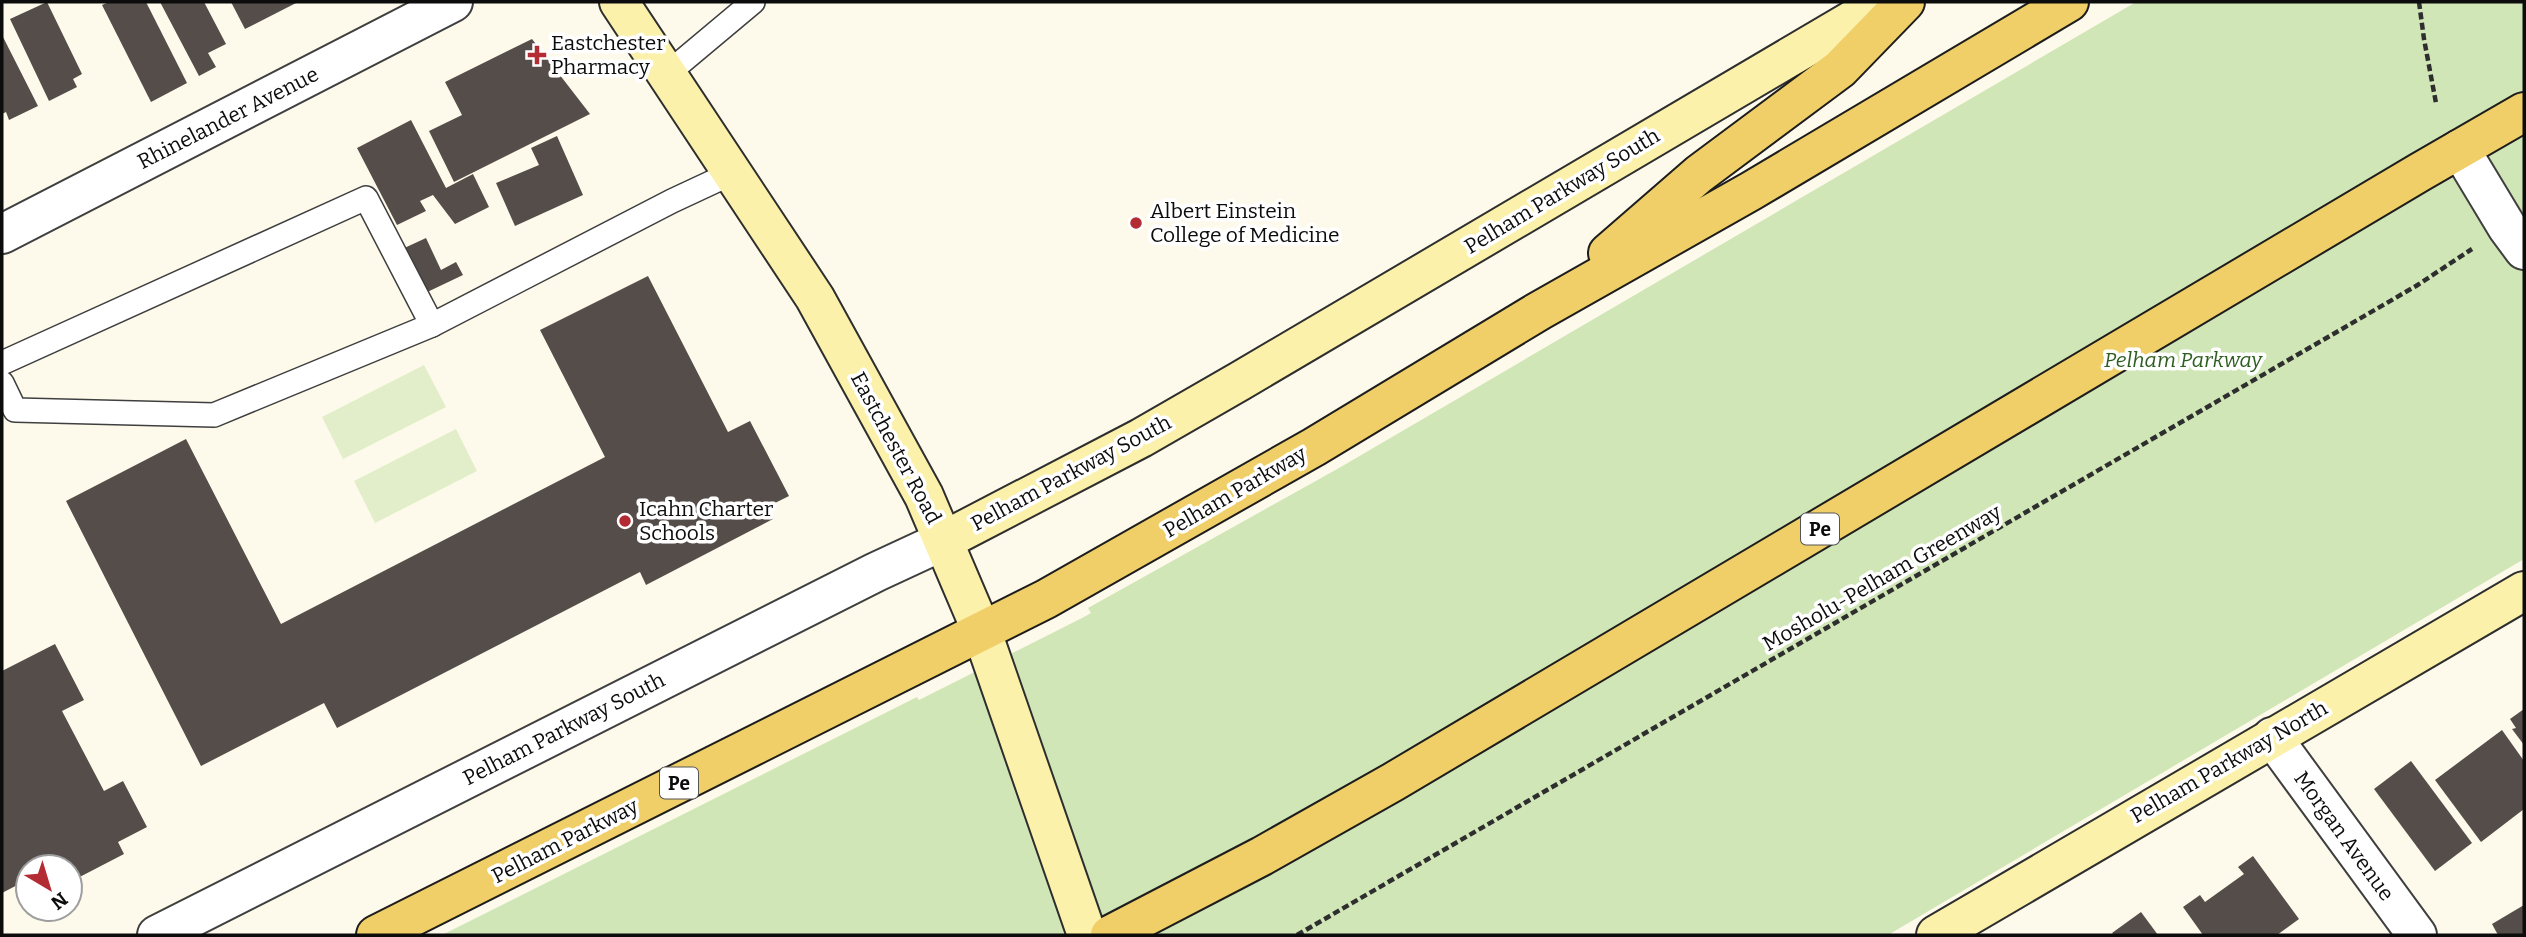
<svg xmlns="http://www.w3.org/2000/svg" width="2526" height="937" font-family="Bitter,serif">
<rect width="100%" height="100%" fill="#fefaeb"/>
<!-- green -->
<polygon fill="#d0e6b7" points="2136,2 2524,2 2524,559 1888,935 442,935 917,697 919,700 1084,617 1091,613 1088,608 1339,468"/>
<!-- pitch -->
<g fill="#e1eec9">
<polygon points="424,365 446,407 343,459 322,417"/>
<polygon points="456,429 477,471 375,523 354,481"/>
</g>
<!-- building -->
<g fill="#544d49">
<polygon points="47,2 82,74 73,79 77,87 49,101 10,19"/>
<polygon points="109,2 146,2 187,83 151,102 102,5"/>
<polygon points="160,2 204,2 226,44 208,53 216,67 199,76"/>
<polygon points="231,2 298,2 245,29"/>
<polygon points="2,35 38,106 9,120 6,112 2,114"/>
<polygon points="532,39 590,114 454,182 429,131 462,115 445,82"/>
<polygon points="411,120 446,188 473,174 489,207 455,224 433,195 420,201 426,211 397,225 357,148"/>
<polygon points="557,136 583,195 515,226 496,183 539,165 531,148"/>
<polygon points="426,238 441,270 456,262 463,275 421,295 400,250"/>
<polygon points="648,276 728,432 750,421 789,496 767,507 773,519 646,585 640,572 337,728 324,703 201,766 66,501 186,439 281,624 605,457 540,330"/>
<polygon points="55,644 84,700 62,711 104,791 123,781 147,827 118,842 124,854 70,882 70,867 28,867 28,888 25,881 2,893 2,671"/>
<polygon points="2524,709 2524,745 2512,729 2516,728 2510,719"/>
<polygon points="2502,730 2524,761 2524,809 2481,842 2435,780"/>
<polygon points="2411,761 2472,843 2435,871 2374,789"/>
<polygon points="2253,856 2299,919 2277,935 2203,935 2183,907 2200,895 2205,902 2244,874 2238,867"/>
<polygon points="2524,905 2524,935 2498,935 2492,924"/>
<polygon points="2141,912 2158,935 2114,935 2112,933"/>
</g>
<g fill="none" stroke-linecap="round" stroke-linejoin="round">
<defs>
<g id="lane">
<polyline points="667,74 753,2"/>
<polyline points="2,363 366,198 432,325"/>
<polyline points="2,383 15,410 214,415 432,325 672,201 732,173"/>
</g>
<g id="street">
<polyline points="2460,149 2507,227 2524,250"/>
<polyline points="2,234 453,2"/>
<polyline points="2272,737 2417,935"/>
<polyline points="157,935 876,572 945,540"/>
</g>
<g id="secondary">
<polyline points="619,2 815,298 924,496 982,632 1087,935"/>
<polyline points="945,540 1141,438 1240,381 1883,2"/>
<polyline points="1936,935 2524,591"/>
</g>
<g id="primary">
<polyline points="1608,253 1699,174 1840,69 1905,2"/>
<polyline points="376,935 1046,599 1314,447 1539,311 1751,191 2069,2"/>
<polyline points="1110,935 1262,856 1393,782 2420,172 2524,112"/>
</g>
</defs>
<!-- lane casing -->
<use href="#lane" stroke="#3f3f3f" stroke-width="26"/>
<!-- street casing -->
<use href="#street" stroke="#3f3f3f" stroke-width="42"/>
<!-- secondary casing -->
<use href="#secondary" stroke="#2e2e2e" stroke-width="42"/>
<!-- primary casing -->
<use href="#primary" stroke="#1d1d1d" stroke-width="42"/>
<!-- path -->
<g stroke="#2e2e2e" stroke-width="4.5" stroke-dasharray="7 3.5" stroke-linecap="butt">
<polyline points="2419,2 2424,39 2436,103"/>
<polyline points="1297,935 2416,286 2472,249"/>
</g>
<!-- lane -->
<use href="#lane" stroke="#fff" stroke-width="23"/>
<!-- street -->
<use href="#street" stroke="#fff" stroke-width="38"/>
<!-- secondary -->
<use href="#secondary" stroke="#fbf1aa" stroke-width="38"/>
<!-- primary -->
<use href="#primary" stroke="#f1cf68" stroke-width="38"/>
</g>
<!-- markers -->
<g fill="#b42c33" stroke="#fff" stroke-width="2.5">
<path d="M533.5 44.5h7v7h7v7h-7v7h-7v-7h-7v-7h7z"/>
<circle cx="1136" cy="223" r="7"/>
<circle cx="625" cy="521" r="7"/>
</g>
<g text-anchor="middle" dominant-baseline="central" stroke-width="7" stroke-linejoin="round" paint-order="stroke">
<!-- shield labels -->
<g fill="#fff" stroke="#555" stroke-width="2">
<rect x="1801" y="513.5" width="38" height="31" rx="5"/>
<rect x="660" y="767.5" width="38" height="31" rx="5"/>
</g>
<g font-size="19" font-weight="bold" fill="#0c0c0c">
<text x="1820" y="529">Pe</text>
<text x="679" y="783">Pe</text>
</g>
<!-- poi labels -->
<g font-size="21" fill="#0c0c0c" stroke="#fff" text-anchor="start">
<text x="551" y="43">Eastchester<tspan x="551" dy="24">Pharmacy</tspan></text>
<text x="1150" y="211">Albert Einstein<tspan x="1150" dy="24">College of Medicine</tspan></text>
<text x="639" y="509">Icahn Charter<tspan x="639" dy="24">Schools</tspan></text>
</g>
<!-- street labels -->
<g font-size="21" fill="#0c0c0c" stroke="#fff">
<text transform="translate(228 118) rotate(-27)">Rhinelander Avenue</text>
<text transform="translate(1562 191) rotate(-31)">Pelham Parkway South</text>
<text transform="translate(896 448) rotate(62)">Eastchester Road</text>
<text transform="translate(1071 473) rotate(-28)">Pelham Parkway South</text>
<text transform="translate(1235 492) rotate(-30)">Pelham Parkway</text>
<text transform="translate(1882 578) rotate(-30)">Mosholu-Pelham Greenway</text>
<text transform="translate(564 729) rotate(-27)">Pelham Parkway South</text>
<text transform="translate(2229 762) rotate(-30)">Pelham Parkway North</text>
<text transform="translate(2344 836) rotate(54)">Morgan Avenue</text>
<text transform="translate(565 841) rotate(-27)">Pelham Parkway</text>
</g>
<!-- park labels -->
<g font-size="21" font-style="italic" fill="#2e5f20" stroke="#fff">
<text x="2183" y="360">Pelham Parkway</text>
</g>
</g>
<!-- border -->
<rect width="2526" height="937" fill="none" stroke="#0c0c0c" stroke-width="7"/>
<!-- north arrow -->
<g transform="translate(49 888) rotate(142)"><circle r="33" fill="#ffffff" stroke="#9e9e9e" stroke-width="2"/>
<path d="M0-5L12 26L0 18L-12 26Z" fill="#b42c33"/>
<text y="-10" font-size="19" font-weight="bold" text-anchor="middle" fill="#0c0c0c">N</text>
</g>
</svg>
